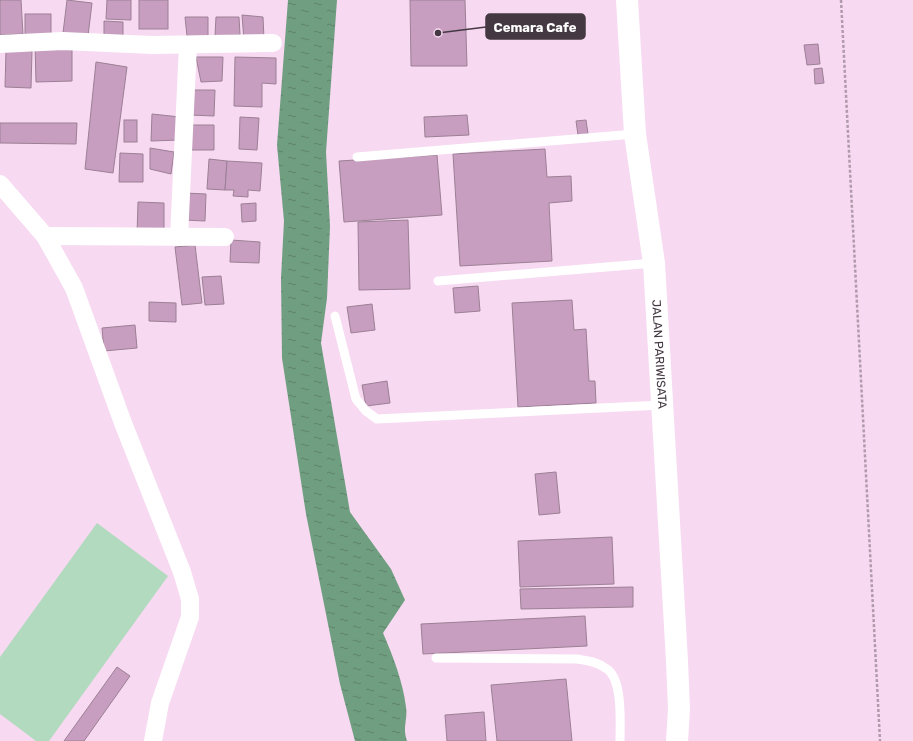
<svg xmlns="http://www.w3.org/2000/svg" width="913" height="741" font-family="Rubik,sans-serif">
<defs>
<pattern id="water-ripples" width="26" height="14" patternUnits="userSpaceOnUse"><rect width="26" height="14" fill="#709e80"/><path d="M2 4q2-2 4 0t4 0M15 11q2-2 4 0t4 0" fill="none" stroke="#5e826a"/></pattern>
</defs>
<rect width="100%" height="100%" fill="#f7d9f1"/>
<!-- pitch -->
<polygon fill="#b1dabe" points="97,523 168,576 49,741 36,741 0,714 0,657"/>
<!-- water -->
<path fill="url(#water-ripples)" d="M288,0H337L326,152L330,226L327,298L321,343L350,512L391,569L405,600L383,633C393,656 403,682 406,707C408,720 402,727 407,741H355L340,684L306,514L282,358L281,278L284,221L277,145Z"/>
<!-- building -->
<g fill="#c89ec0" stroke="#9b8095">
<polygon points="0,0 21,0 23,34 0,35"/>
<polygon points="67,0 92,3 88,36 63,33"/>
<polygon points="107,0 131,0 131,20 106,19"/>
<rect x="139" y="0" width="29" height="29"/>
<polygon points="410,0 465,0 467,66 411,66"/>
<rect x="25" y="14" width="26" height="25"/>
<polygon points="242,15 263,17 264,39 244,40"/>
<polygon points="185,17 208,17 208,37 187,36"/>
<polygon points="216,17 239,17 240,35 215,36"/>
<polygon points="104,21 123,22 123,41 104,41"/>
<polygon points="35,44 72,44 72,81 36,82"/>
<polygon points="818,44 820,64 807,65 804,45"/>
<polygon points="6,51 32,51 31,88 5,87"/>
<polygon points="196,57 223,57 222,81 201,82"/>
<polygon points="235,57 276,58 276,84 262,83 262,107 234,106"/>
<polygon points="96,62 127,67 113,173 85,169"/>
<polygon points="822,68 824,83 815,84 814,69"/>
<polygon points="189,90 215,90 214,116 189,115"/>
<polygon points="152,114 180,117 179,140 151,141"/>
<polygon points="467,115 469,135 425,137 424,117"/>
<polygon points="240,117 259,118 257,150 239,149"/>
<rect x="124" y="120" width="13" height="22"/>
<polygon points="586,120 588,134 578,135 576,121"/>
<polygon points="0,123 77,123 76,144 0,143"/>
<polygon points="188,125 214,125 214,150 187,150"/>
<polygon points="150,148 174,152 171,174 150,169"/>
<polygon points="545,149 547,177 571,176 572,201 549,203 552,261 460,266 453,154"/>
<polygon points="120,153 143,154 143,182 119,182"/>
<polygon points="437,155 442,215 344,222 339,161"/>
<polygon points="209,159 227,161 225,190 207,189"/>
<polygon points="227,161 262,163 260,191 248,190 248,197 233,196 234,190 225,190"/>
<polygon points="185,193 206,194 205,221 184,220"/>
<polygon points="138,202 164,203 164,235 137,234"/>
<polygon points="256,203 256,221 242,222 241,204"/>
<polygon points="408,220 410,289 359,290 358,222"/>
<polygon points="231,240 260,242 259,263 230,262"/>
<polygon points="195,245 202,303 182,305 175,247"/>
<polygon points="221,276 224,304 205,305 202,277"/>
<polygon points="478,286 480,311 455,313 453,288"/>
<polygon points="572,300 574,330 586,329 589,381 595,381 596,403 518,407 512,303"/>
<polygon points="149,302 176,303 176,322 149,321"/>
<polygon points="372,304 375,330 351,333 347,307"/>
<polygon points="135,325 137,348 104,351 102,328"/>
<polygon points="387,381 390,403 366,406 362,385"/>
<polygon points="556,472 560,513 539,515 535,474"/>
<polygon points="612,537 614,584 520,587 518,541"/>
<polygon points="633,587 633,607 521,609 520,589"/>
<polygon points="585,616 587,646 423,654 421,624"/>
<polygon points="117,667 130,676 84,741 64,741"/>
<polygon points="566,679 572,741 497,741 491,685"/>
<polygon points="484,712 486,741 447,741 445,715"/>
</g>
<g fill="none" stroke-linecap="round" stroke-linejoin="round">
<!-- path -->
<polyline stroke="#b09aac" stroke-width="2.5" stroke-dasharray="3 2" stroke-linecap="butt" points="841,0 880,741"/>
<!-- service -->
<g stroke="#fff" stroke-width="9">
<polyline points="357,157 635,134"/>
<polyline points="438,281 654,263"/>
<polyline points="335,316 356,399 366,411 377,419 662,405"/>
<path d="M436,658L577,659C588,661 598,662 607,669C623,680 620,723 620,741"/>
</g>
<!-- minor -->
<g stroke="#fff" stroke-width="18">
<polyline points="0,44 63,41 152,45 273,43"/>
<polyline points="0,184 45,236 74,288 123,423 182,572 190,599 190,617 160,703 153,741"/>
<polyline points="45,236 225,237"/>
<polyline points="179,237 188,45"/>
</g>
<!-- primary -->
<path stroke="#fff" stroke-width="22" id="s1" d="M627,0L635,134L654,263L677,661L679,709L677,741"/>
</g>
<g text-anchor="middle" dominant-baseline="central" stroke-width="3" stroke-linejoin="round" paint-order="stroke">
<!-- street labels -->
<g font-size="12" fill="#443842" stroke="#f7d9f1">
<text stroke="none"><textPath href="#s1" startOffset="356">JALAN PARIWISATA</textPath></text>
</g>
</g>
<!-- callouts -->
<path fill="none" stroke="#443842" stroke-width="1.5" d="M438 33L486 27"/>
<circle fill="#443842" stroke="#f7d9f1" stroke-width="1.5" cx="438" cy="33" r="4"/>
<rect fill="#443842" stroke="#443842" stroke-width="1.5" x="486" y="14" width="99" height="25" rx="4"/>
<g font-size="13" text-anchor="middle" font-weight="bold" fill="#fff">
<text x="535" y="32">Cemara Cafe</text>
</g>
</svg>
